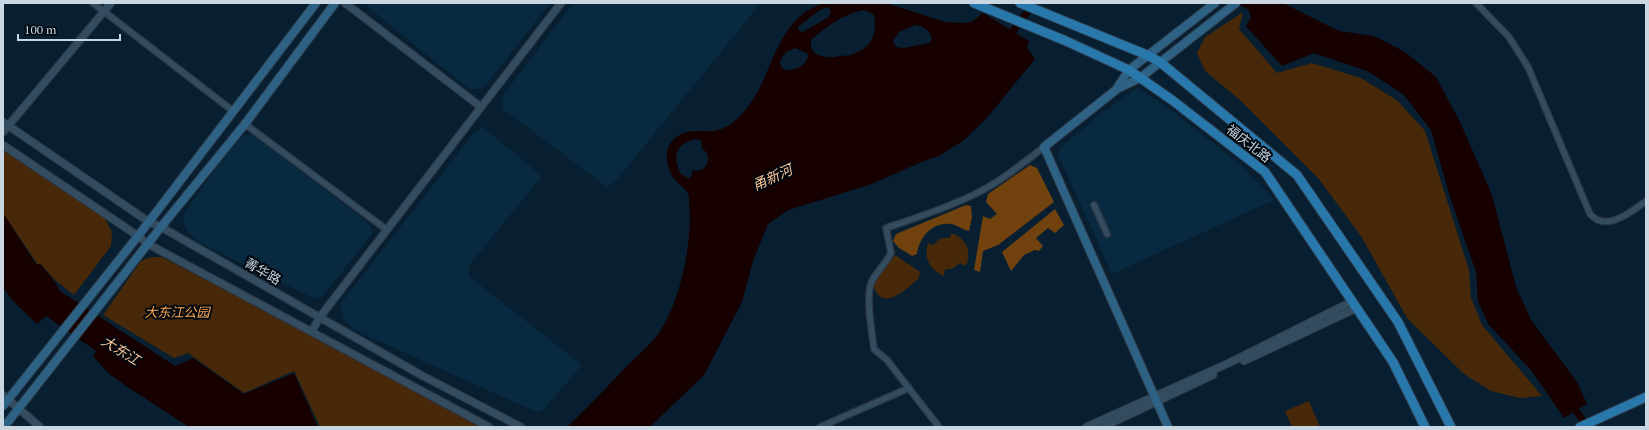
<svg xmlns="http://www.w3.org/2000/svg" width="1649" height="430" font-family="'PT Serif','Noto Sans SC',serif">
<rect width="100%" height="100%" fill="#071f30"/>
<!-- built -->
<g fill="#08293f">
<polygon points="363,3 550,3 486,85 479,89 469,89"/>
<polygon points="573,3 761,3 614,183 607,187 503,109 502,97"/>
<polygon points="1137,88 1171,110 1245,169 1274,200 1112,274 1058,155 1059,149 1102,113"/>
<polygon points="483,127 542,176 468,267 470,277 582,365 544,409 537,412 354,330 343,318 341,303 474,133"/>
<polygon points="245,135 254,135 361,217 370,225 373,233 320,299 311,297 198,242 185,227 183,215 235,141"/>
</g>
<!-- green -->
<g fill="#47290a">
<polygon points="1243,12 1239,29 1277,73 1312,63 1361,78 1398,101 1425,131 1469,270 1471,298 1482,325 1542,396 1520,398 1491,391 1464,374 1407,318 1361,236 1318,178 1241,101 1205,71 1197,53 1205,37"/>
<polygon points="3,149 105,218 112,232 111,246 74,295 55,280 40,263 38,265 3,213"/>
<path d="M951,233C967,239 972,251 966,266L960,263L952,269H945L944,276C929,269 924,259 928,243L933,245L939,239L951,237Z"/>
<path d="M895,255L920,272L919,278C906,290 881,314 873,284Z"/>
<polygon points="151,257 162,257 427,396 480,427 320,427 294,371 244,393 188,353 174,358 103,315 141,261"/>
<polygon points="1309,401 1320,427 1292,427 1285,411"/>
</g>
<!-- forest -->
<g fill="#71420e">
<polygon points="1030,165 1037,168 1054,202 998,245 983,251 980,272 974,270 983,216 990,219 997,214 986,202 988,194"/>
<path d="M966,205L971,206L972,217L969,231C963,230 958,225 951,224C933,221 919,237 917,254L912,256L899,248L893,241L896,234Z"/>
<polygon points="1055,209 1064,225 1055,233 1048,228 1036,238 1043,246 1039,251 1035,250 1024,255 1011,271 1002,252"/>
</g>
<!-- water -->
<g fill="#160000" fill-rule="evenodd">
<path d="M823,3H886L945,22L962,23L971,22L983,13L1029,41L1027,48L1035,59L986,119L964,140L939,156L924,161L869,185L788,210L768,224L753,261L742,302L704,375L650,427H567C587,408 607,387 626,367C636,357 648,347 656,337C681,304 693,241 689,200C689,190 683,188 676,181C668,172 665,159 668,148C669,145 671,143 673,140C685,128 698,132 713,131C724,130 734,123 741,115C770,85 771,39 804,13C809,9 817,6 823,3ZM826,7L831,10L829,17L803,32L799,31L798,27L817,12ZM864,10L873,14C877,24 875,39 866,47C861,51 854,53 848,56C843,54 835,58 829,57C823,57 818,55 813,52L811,46V40C827,26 843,14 864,10ZM915,25C924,26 928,29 932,38L930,43L903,48L896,47L893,41L899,32ZM795,48L807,53L808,57C804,68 795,70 784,70L780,64V61L786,52ZM695,139L701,140L702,149C707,151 708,155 708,161C706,168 701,172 693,170L690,179L681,174C672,158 675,144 695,139Z"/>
<polygon points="1254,3 1283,3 1339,31 1374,36 1405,52 1436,77 1460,122 1492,195 1516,287 1531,320 1577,382 1587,404 1564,418 1531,370 1489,325 1478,302 1476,272 1450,197 1431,130 1403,94 1367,71 1314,53 1282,66 1246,26 1251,17 1248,8"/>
<polygon points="3,213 34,261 38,265 40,264 55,282 60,291 175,366 193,358 244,394 294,373 318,427 189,427 126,386 108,373 93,356 96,351 46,316 37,324 15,303 3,288"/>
</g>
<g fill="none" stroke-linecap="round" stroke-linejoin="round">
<!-- canal -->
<g stroke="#160000" stroke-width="7">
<polyline points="1243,3 1258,10"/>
<polyline points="1008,38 1034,3"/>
<polyline points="1570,403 1588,427"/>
</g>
<defs>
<g id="minor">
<polyline points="93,3 233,111"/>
<path d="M1476,3L1509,37L1528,67L1590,214C1592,216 1595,219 1598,220C1613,227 1635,209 1646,201"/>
<polyline points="245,124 387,230"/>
<polyline points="1094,205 1107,234"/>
<polyline points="820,427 909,388"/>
<path d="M939,427L887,360L874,349C872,332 865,295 872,281C876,273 886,263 891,253L886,228C916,218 947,208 975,194C1000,182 1022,164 1044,147"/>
</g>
<g id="tertiary">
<polyline points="345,3 481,107"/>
<polyline points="3,122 149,222 161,227 421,375 521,427"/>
<polyline points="3,132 111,3"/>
<polyline points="3,145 138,236 148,244 489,427"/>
<polyline points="312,331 320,317 561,3"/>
<polyline points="1244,361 1357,308"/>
<polyline points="3,395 40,427"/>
<polyline points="1086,427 1231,362 1353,301"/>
<polyline points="1103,427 1213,375"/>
</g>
<g id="secondary">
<polyline points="1117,88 1129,70 1215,3"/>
<polyline points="3,406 138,236 316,3"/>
<polyline points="4,427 161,227 245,124 335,3"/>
<polyline points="1168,427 1044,147 1117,89 1140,78 1236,3"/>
</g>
<g id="primary">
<polyline points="974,3 1066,41 1129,70 1172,100 1265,172 1393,362 1425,427"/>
<polyline points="1020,3 1147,55 1160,62 1297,175 1398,322 1451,427"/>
<polyline points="1580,427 1646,397"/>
</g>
</defs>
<!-- minor casing -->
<use href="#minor" stroke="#2c3644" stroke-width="8"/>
<!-- tertiary casing -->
<use href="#tertiary" stroke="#2c3644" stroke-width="9"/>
<!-- secondary casing -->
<use href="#secondary" stroke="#2c3644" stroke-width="10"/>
<!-- primary casing -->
<use href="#primary" stroke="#2c3644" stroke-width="11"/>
<!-- minor -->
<use href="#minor" stroke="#334c5f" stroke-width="5.5"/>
<!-- tertiary -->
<use href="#tertiary" stroke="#334c5f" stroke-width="7"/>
<!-- secondary -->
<use href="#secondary" stroke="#2d6285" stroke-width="8"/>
<!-- primary -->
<use href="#primary" stroke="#2878ac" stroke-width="9"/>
</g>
<g text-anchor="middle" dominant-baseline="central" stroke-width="4" stroke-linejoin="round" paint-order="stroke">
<!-- street labels -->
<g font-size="13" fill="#c8d7e2" stroke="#02080f">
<text transform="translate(1249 143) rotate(38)">福庆北路</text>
<text transform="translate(263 271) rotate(30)">菁华路</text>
</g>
<!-- park labels -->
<g font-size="13" font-style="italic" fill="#ffa853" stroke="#02080f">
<text x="177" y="312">大东江公园</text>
</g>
<!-- water labels -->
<g font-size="14" font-style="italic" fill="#fbc698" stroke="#02080f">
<text transform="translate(772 177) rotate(-25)">甬新河</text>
<text transform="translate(121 350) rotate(32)">大东江</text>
</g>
</g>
<!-- border -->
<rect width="1649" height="430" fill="none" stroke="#c8d7e2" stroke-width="8"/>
<!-- scale -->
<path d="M18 34v6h102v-6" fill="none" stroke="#c8d7e2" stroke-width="2"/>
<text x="24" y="34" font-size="12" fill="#c8d7e2" stroke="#02080f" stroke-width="3" paint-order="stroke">100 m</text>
</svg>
